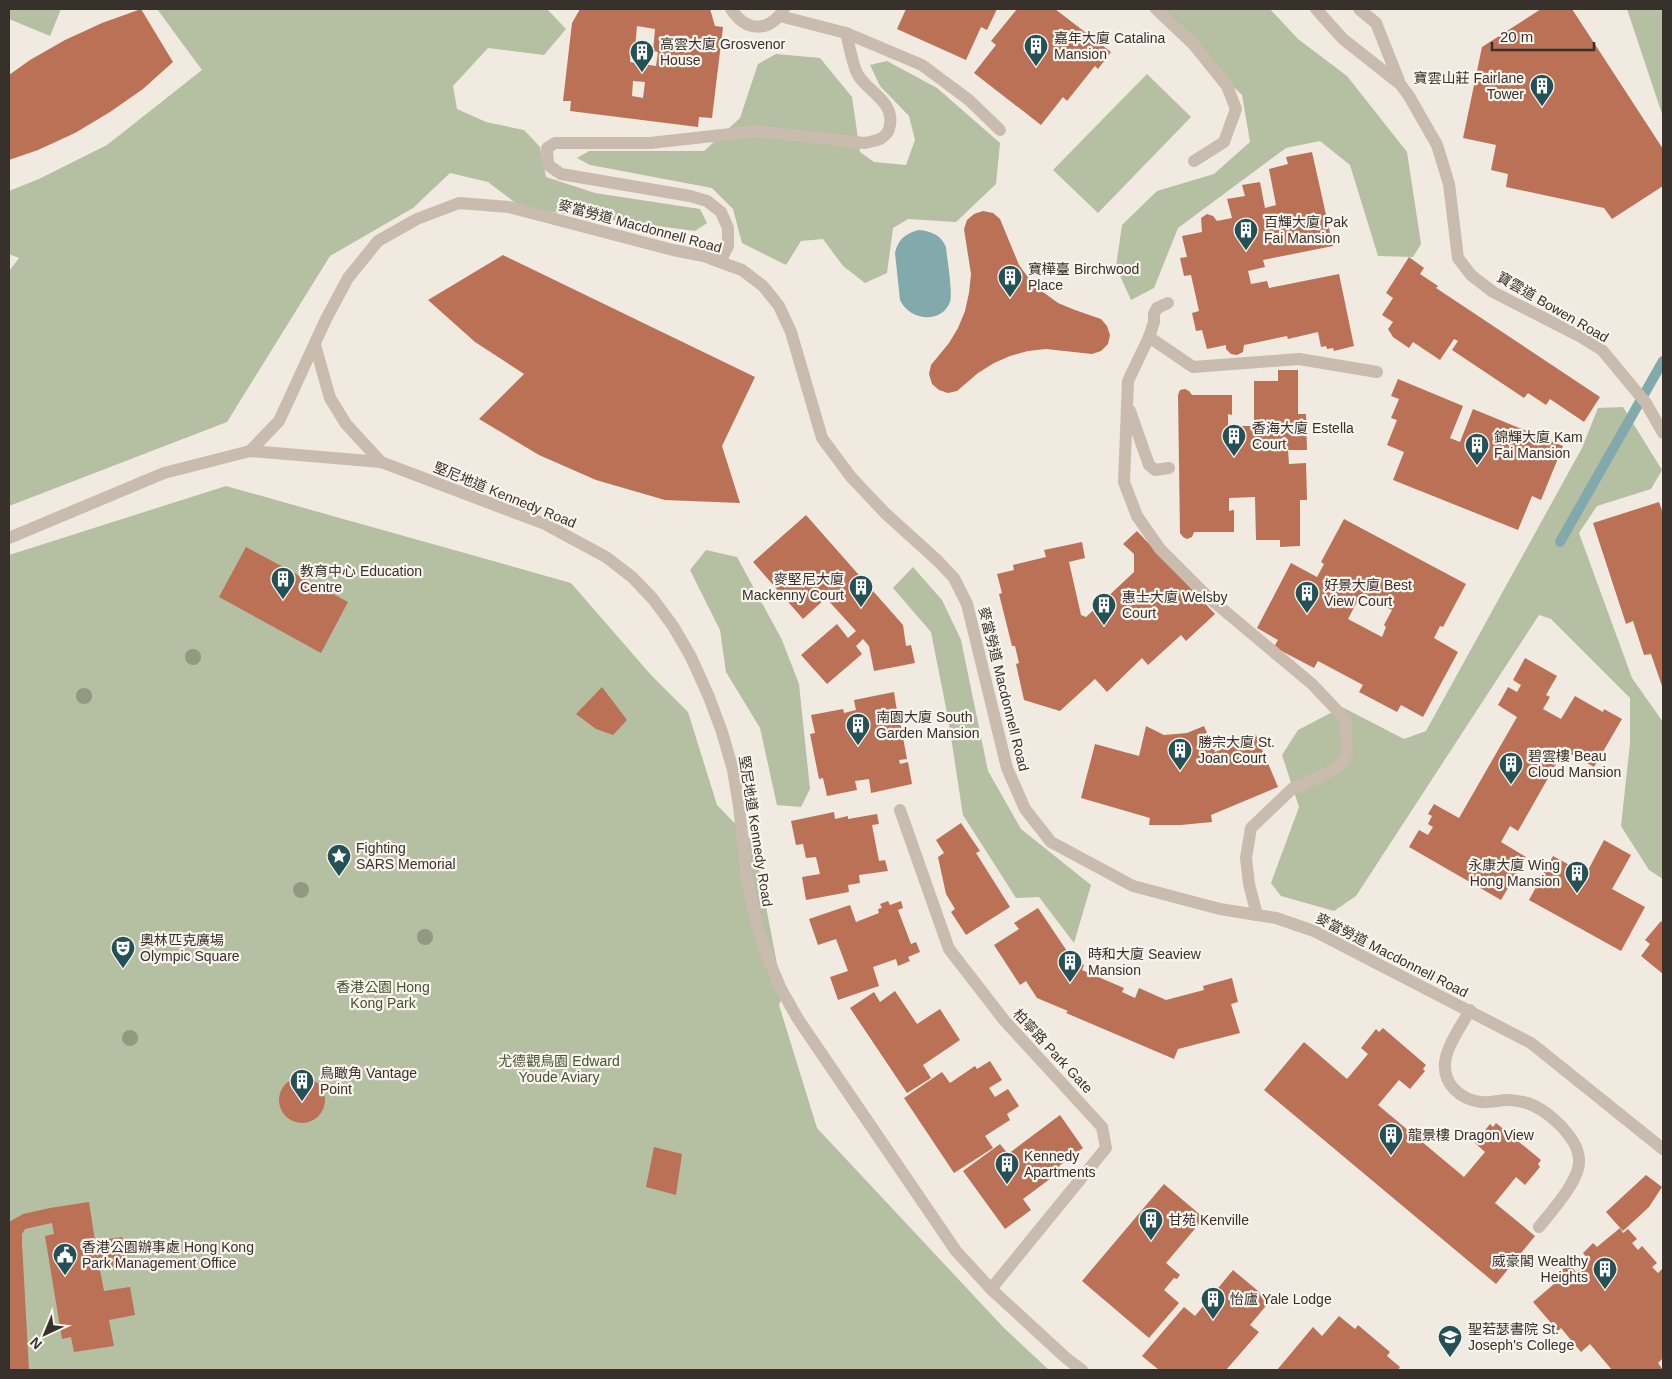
<svg xmlns="http://www.w3.org/2000/svg" width="1672" height="1379" font-family="Arial,'Noto Sans TC',sans-serif">
<rect width="100%" height="100%" fill="#f1eae1"/>
<!-- green -->
<g fill="#b5bfa2">
<polygon points="9,9 61,9 50,36 9,19"/>
<polygon points="157,9 547,9 566,29 544,55 488,48 453,86 457,109 486,122 524,130 540,147 546,177 595,193 700,209 707,223 695,231 522,208 488,182 450,173 413,208 330,256 227,422 9,506 9,271 19,258 9,254 9,191 39,179 107,145 202,70"/>
<polygon points="1152,9 1270,9 1298,39 1347,76 1407,152 1421,244 1413,257 1378,256 1350,165 1320,141 1286,148 1178,228 1154,288 1131,300 1116,267 1122,225 1157,191 1214,174 1250,142 1242,95"/>
<polygon points="1627,9 1663,9 1663,117"/>
<polygon points="776,54 820,58 852,97 860,152 874,162 906,165 915,140 909,116 880,86 870,65 887,61 937,88 1000,143 996,184 956,222 908,219 893,228 887,273 865,283 843,266 823,239 801,241 786,265 742,243 733,209 712,188 590,165 577,158 589,151 704,151 740,118 758,64"/>
<polygon points="1147,74 1191,117 1098,213 1053,170"/>
<polygon points="1623,407 1662,470 1651,489 1597,506 1579,533 1632,678 1663,722 1663,879 1649,870 1621,826 1630,743 1630,698 1551,619 1539,615 1356,896 1334,911 1281,896 1271,883 1299,807 1282,755 1298,730 1342,707 1404,739 1426,731 1582,448 1598,408"/>
<polygon points="226,486 571,583 651,675 688,712 717,805 754,843 783,996 779,1005 817,1128 1004,1328 1049,1370 9,1370 9,555"/>
<polygon points="706,550 737,557 782,640 799,684 810,789 801,807 777,805 760,728 726,672 720,630 690,570"/>
<polygon points="913,567 942,600 961,640 988,771 1021,829 1091,885 1074,943 1039,897 1016,898 963,815 948,718 931,632 893,588"/>
</g>
<!-- water -->
<path fill="#82a9ac" d="M919,230C931,231 941,235 946,247C947,259 953,292 950,302C941,325 909,320 900,300L895,253C898,239 906,233 919,230Z"/>
<g fill="none" stroke-linecap="round" stroke-linejoin="round">
<!-- stream -->
<polyline stroke="#82a9ac" stroke-width="10" points="1560,542 1663,361"/>
</g>
<!-- building -->
<g fill="#bb7155" fill-rule="evenodd">
<polygon points="141,9 173,62 143,89 110,112 75,133 38,150 9,160 9,75 30,60 65,40 102,23"/>
<path d="M580,9H710L715,26L723,27L712,118L699,117L698,127L570,111L571,101H563L572,23ZM637,26L655,29L653,51L658,52L656,66L630,62L631,48L635,49ZM633,81L645,82L643,98L632,96Z"/>
<polygon points="906,9 997,9 987,30 981,27 966,60 897,29"/>
<polygon points="1017,9 1055,9 1111,52 1098,69 1095,66 1067,101 1063,97 1041,125 974,73 996,45 991,41"/>
<polygon points="1541,9 1572,9 1663,149 1663,186 1612,219 1604,208 1506,187 1508,174 1491,170 1496,145 1463,138 1482,47"/>
<polygon points="1312,152 1333,246 1263,260 1265,267 1248,271 1251,284 1267,281 1269,288 1339,274 1354,346 1334,351 1333,348 1327,349 1326,346 1321,347 1318,332 1288,339 1287,336 1244,345 1243,352 1237,355 1231,354 1226,349 1226,345 1207,349 1202,330 1196,331 1192,313 1199,311 1191,275 1184,276 1180,258 1187,257 1182,236 1202,232 1201,218 1207,214 1213,216 1217,221 1232,218 1227,199 1245,196 1242,185 1260,182 1265,208 1276,205 1269,169 1288,164 1286,157"/>
<polygon points="983,211 993,213 1000,219 1019,265 1030,280 1043,292 1058,303 1075,310 1101,319 1107,326 1110,335 1108,344 1101,351 1092,354 1046,349 1028,351 1010,356 994,363 978,373 957,391 948,393 939,390 932,384 929,374 931,365 949,343 958,328 965,311 969,293 971,274 964,229 967,220 974,214"/>
<polygon points="503,255 755,377 722,446 740,503 665,500 596,480 539,455 479,419 524,374 475,342 428,300"/>
<polygon points="1409,257 1424,268 1420,274 1438,286 1436,288 1600,397 1584,422 1550,399 1546,405 1528,393 1524,398 1452,350 1458,341 1454,339 1440,360 1413,342 1409,348 1393,337 1388,329 1393,322 1382,315 1393,298 1386,293"/>
<polygon points="1278,370 1298,370 1298,414 1306,414 1307,450 1288,450 1289,464 1306,463 1307,500 1300,500 1300,546 1280,547 1280,540 1256,540 1255,497 1229,498 1229,511 1234,510 1234,532 1194,532 1192,537 1187,539 1183,537 1180,533 1178,395 1180,390 1185,389 1189,391 1192,395 1232,395 1232,415 1228,414 1228,426 1254,426 1254,381 1278,381"/>
<polygon points="1398,379 1463,406 1450,438 1460,442 1473,409 1563,446 1541,500 1532,496 1518,530 1393,480 1404,452 1387,445 1397,420 1391,418 1399,399 1391,396"/>
<polygon points="1659,502 1663,513 1663,689 1651,654 1644,655 1633,621 1626,624 1593,523"/>
<polygon points="806,515 903,625 906,646 911,645 915,663 874,671 869,646 863,639 856,646 862,654 827,684 801,655 837,624 848,638 856,631 826,598 803,619 753,562"/>
<path d="M1344,519L1466,584L1443,627L1440,626L1434,638L1458,652L1423,717L1401,705L1397,712L1359,692L1363,685L1318,661L1314,668L1274,647L1278,640L1257,628L1291,563L1317,577L1324,564L1321,562ZM1361,594L1392,610L1384,625L1386,627L1382,637L1348,619Z"/>
<polygon points="1137,531 1215,614 1186,641 1181,635 1148,665 1142,658 1107,692 1095,679 1060,711 1024,700 1016,664 1019,663 1015,646 1012,646 999,594 1002,593 997,574 1014,570 1013,565 1046,557 1044,550 1082,542 1085,558 1069,562 1081,615 1086,617 1134,572 1134,554 1123,544"/>
<polygon points="246,547 348,602 321,653 219,597"/>
<polygon points="1525,658 1557,676 1546,695 1550,697 1543,709 1561,719 1575,696 1603,712 1604,709 1622,719 1594,767 1564,750 1518,831 1510,826 1501,842 1526,857 1501,900 1409,847 1419,830 1428,835 1433,827 1428,824 1432,816 1428,814 1434,804 1459,818 1517,717 1498,705 1508,687 1517,692 1521,685 1513,680"/>
<polygon points="602,687 627,720 613,735 596,729 576,714"/>
<polygon points="894,692 897,711 889,713 891,718 899,716 907,759 899,760 900,764 908,762 912,784 871,793 869,779 855,781 857,790 827,796 823,778 819,779 810,734 815,733 811,715 843,709 844,713 856,710 854,700"/>
<polygon points="1146,726 1164,735 1187,733 1204,726 1215,752 1256,735 1278,787 1211,815 1212,822 1181,825 1149,825 1150,818 1081,798 1095,744 1139,756"/>
<polygon points="834,812 835,819 848,816 848,819 877,814 879,824 872,825 879,861 885,860 888,871 859,875 860,883 848,885 849,892 806,900 802,877 820,874 816,857 806,858 803,844 796,845 791,821"/>
<polygon points="961,823 980,851 976,853 1010,907 966,935 951,912 955,909 946,894 938,857 944,853 936,840"/>
<polygon points="1604,840 1631,855 1612,889 1645,907 1621,951 1529,900 1553,856 1586,874"/>
<polygon points="888,901 890,905 901,901 903,908 898,910 911,944 916,942 920,952 908,957 910,961 898,966 896,959 873,967 879,986 838,1000 830,977 848,971 836,939 818,945 809,919 850,905 856,922 879,913 878,909 882,908 880,904"/>
<polygon points="1038,908 1073,960 1084,965 1082,970 1124,988 1122,992 1135,998 1139,988 1166,1000 1204,990 1203,986 1232,978 1238,1002 1231,1004 1240,1033 1178,1049 1174,1059 1066,1013 1068,1011 1037,998 1026,981 1020,985 994,945 1019,929 1014,923"/>
<polygon points="1661,921 1663,923 1663,974 1641,956 1650,944 1645,940"/>
<polygon points="895,991 917,1024 940,1009 960,1040 923,1065 931,1078 907,1093 850,1008 874,992 880,1002"/>
<polygon points="1383,1028 1426,1065 1423,1069 1425,1071 1410,1089 1399,1080 1378,1105 1464,1177 1485,1152 1475,1143 1490,1124 1493,1127 1496,1123 1541,1160 1538,1164 1540,1167 1525,1185 1516,1177 1495,1203 1535,1236 1496,1284 1264,1090 1304,1042 1347,1079 1368,1054 1361,1048 1376,1029 1379,1032"/>
<polygon points="990,1061 1002,1080 989,1088 995,1097 1008,1089 1019,1106 1007,1114 1010,1120 985,1136 993,1148 954,1173 904,1098 942,1072 950,1083 975,1066 977,1069"/>
<circle cx="302" cy="1100" r="23"/>
<polygon points="1060,1115 1083,1148 1059,1166 1062,1170 1023,1199 1031,1210 1005,1229 963,1171 1000,1144 1008,1154"/>
<polygon points="654,1147 682,1154 676,1195 646,1187"/>
<polygon points="1646,1175 1662,1187 1649,1207 1623,1231 1606,1212"/>
<polygon points="1164,1184 1204,1218 1166,1263 1180,1275 1177,1279 1174,1278 1164,1290 1179,1303 1149,1338 1082,1281"/>
<polygon points="89,1202 95,1241 122,1237 126,1265 100,1270 104,1291 130,1287 135,1315 109,1320 114,1346 74,1352 71,1337 62,1339 45,1236 54,1234 52,1223 25,1229 22,1234 22,1243 29,1370 10,1370 9,1222 23,1214 50,1208"/>
<polygon points="1620,1228 1623,1233 1628,1229 1637,1239 1632,1243 1638,1250 1642,1246 1657,1263 1652,1267 1658,1273 1662,1269 1663,1270 1663,1358 1658,1363 1663,1370 1612,1370 1590,1344 1581,1352 1561,1328 1558,1331 1533,1302 1561,1278 1557,1274 1569,1264 1576,1272 1589,1261 1583,1253 1593,1243 1597,1247"/>
<polygon points="1233,1270 1270,1301 1250,1325 1259,1332 1226,1370 1159,1370 1142,1356 1184,1307 1195,1316"/>
<polygon points="1339,1316 1355,1329 1358,1325 1390,1352 1387,1356 1400,1367 1398,1370 1277,1370 1313,1327 1322,1336"/>
</g>
<g fill="none" stroke-linecap="round" stroke-linejoin="round">
<!-- minor -->
<g stroke="#c9bbae" stroke-width="12">
<path d="M731,9C746,32 769,33 784,9"/>
<polyline points="1156,9 1194,45 1227,86 1236,109 1224,142 1194,161"/>
<polyline points="1316,9 1343,39 1400,84 1409,96 1437,145 1449,184 1458,258 1471,275 1493,292 1581,337 1602,350 1646,403 1663,433"/>
<polyline points="1359,9 1376,23 1399,81"/>
<polyline points="780,16 846,33 922,65 969,100 1000,130"/>
<path d="M720,262L728,246V228L721,212L707,201L690,196L561,174L548,165L547,148L555,143H650L758,131L864,143C876,141 888,139 890,125C894,101 868,92 858,75C853,67 849,44 846,33"/>
<polyline points="1168,303 1157,308 1154,314 1154,322 1149,337 1128,381 1124,482 1137,516 1160,549 1208,597 1312,684 1346,720 1347,754 1339,766 1318,778 1293,788 1251,828 1246,858 1249,884 1257,915"/>
<polyline points="1149,337 1193,367 1299,359 1377,372"/>
<polyline points="315,345 330,398 346,424 381,462"/>
<polyline points="1130,411 1149,465 1155,470 1169,468"/>
<polyline points="250,451 279,421 326,319 348,278 378,241 417,219 459,203 509,207 673,250 704,256 742,270 763,286 779,306 791,332 822,438 851,477 885,513 938,561 954,578 967,604 1007,768 1025,809 1051,842 1133,886 1220,909 1276,918 1314,931 1531,1043 1663,1149"/>
<polyline points="9,538 164,473 250,451 381,462 545,524 606,557 632,577 653,599 673,626 691,657 709,697 722,732 733,770 739,806 747,880 757,925 768,958 781,989 798,1019 956,1251 991,1289 1066,1358 1082,1370"/>
<polyline points="900,810 949,949 1004,1020 1102,1127 1106,1148 991,1289"/>
<path d="M1470,1010C1457,1034 1431,1064 1454,1089C1462,1097 1471,1101 1481,1102C1491,1103 1499,1100 1508,1100C1512,1100 1518,1101 1523,1102C1538,1105 1550,1115 1561,1126C1570,1136 1580,1148 1579,1163C1578,1182 1551,1212 1539,1227"/>
</g>
</g>
<!-- trees -->
<g fill="#939880">
<circle cx="193" cy="657" r="8"/>
<circle cx="84" cy="696" r="8"/>
<circle cx="301" cy="890" r="8"/>
<circle cx="425" cy="937" r="8"/>
<circle cx="130" cy="1038" r="8"/>
</g>
<!-- icons -->
<defs>
<symbol id="building-pin" viewBox="-11 -11 22 30"><path d="M0 17L-7.5 6A9.5 9.5 0 1 1 7.5 6Z" fill="#245156" stroke="#f9f4ed"/><path d="M-4-6H4V6H1V3H-1V6H-4ZM-2.5-4.3h1.7v1.8h-1.7ZM.8-4.3h1.7v1.8H.8ZM-2.5-1h1.7V.8h-1.7ZM.8-1h1.7V.8H.8Z" fill="#fff"/></symbol>
<symbol id="sight-pin" viewBox="-11 -11 22 30"><path d="M0 17L-7.5 6A9.5 9.5 0 1 1 7.5 6Z" fill="#245156" stroke="#f9f4ed"/><path d="M0-6L1.8-2.2L6-1.7L2.9 1.2L3.7 5.4L0 3.3L-3.7 5.4L-2.9 1.2L-6-1.7L-1.8-2.2Z" fill="#fff"/></symbol>
<symbol id="theatre-pin" viewBox="-11 -11 22 30"><path d="M0 17L-7.5 6A9.5 9.5 0 1 1 7.5 6Z" fill="#245156" stroke="#f9f4ed"/><path d="M-5-5.5Q0-4 5-5.5V0Q5 5 0 6Q-5 5-5 0ZM-3.3-2.5H-1v1.5H-3.3ZM1-2.5H3.3v1.5H1ZM-2.8 1Q0 5.5 2.8 1Z" fill="#fff"/></symbol>
<symbol id="civic-pin" viewBox="-11 -11 22 30"><path d="M0 17L-7.5 6A9.5 9.5 0 1 1 7.5 6Z" fill="#245156" stroke="#f9f4ed"/><path d="M-.6-6.5H3V-4.5H.6V-3L4-1V1h2V6H-6V1h2V-1L-.6-3ZM-1.2 2.5V6h2.4V2.5Z" fill="#fff"/></symbol>
<symbol id="school-pin" viewBox="-11 -11 22 30"><path d="M0 17L-7.5 6A9.5 9.5 0 1 1 7.5 6Z" fill="#245156" stroke="#f9f4ed"/><path d="M0-5L7-2L0 1L-7-2ZM-4 1L0 2.5L4 1V4Q0 6-4 4Z" fill="#fff"/></symbol>
</defs>
<g fill-rule="evenodd">
<use href="#building-pin" x="1022" y="32" width="28" height="38"/>
<use href="#building-pin" x="628" y="38" width="28" height="38"/>
<use href="#building-pin" x="1528" y="72" width="28" height="38"/>
<use href="#building-pin" x="1232" y="216" width="28" height="38"/>
<use href="#building-pin" x="996" y="263" width="28" height="38"/>
<use href="#building-pin" x="1220" y="422" width="28" height="38"/>
<use href="#building-pin" x="1463" y="431" width="28" height="38"/>
<use href="#building-pin" x="269" y="565" width="28" height="38"/>
<use href="#building-pin" x="847" y="573" width="28" height="38"/>
<use href="#building-pin" x="1293" y="579" width="28" height="38"/>
<use href="#building-pin" x="1090" y="591" width="28" height="38"/>
<use href="#building-pin" x="844" y="711" width="28" height="38"/>
<use href="#building-pin" x="1166" y="736" width="28" height="38"/>
<use href="#building-pin" x="1497" y="750" width="28" height="38"/>
<use href="#sight-pin" x="325" y="842" width="28" height="38"/>
<use href="#building-pin" x="1563" y="859" width="28" height="38"/>
<use href="#theatre-pin" x="109" y="934" width="28" height="38"/>
<use href="#building-pin" x="1056" y="948" width="28" height="38"/>
<use href="#building-pin" x="288" y="1067" width="28" height="38"/>
<use href="#building-pin" x="1377" y="1121" width="28" height="38"/>
<use href="#building-pin" x="993" y="1150" width="28" height="38"/>
<use href="#building-pin" x="1137" y="1206" width="28" height="38"/>
<use href="#civic-pin" x="51" y="1241" width="28" height="38"/>
<use href="#building-pin" x="1591" y="1255" width="28" height="38"/>
<use href="#building-pin" x="1199" y="1285" width="28" height="38"/>
<use href="#school-pin" x="1436" y="1323" width="28" height="38"/>
</g>
<g text-anchor="middle" dominant-baseline="central" stroke-width="4.5" stroke-linejoin="round" paint-order="stroke">
<!-- poi labels -->
<g font-size="14" fill="#38302b" stroke="#f9f4ed" text-anchor="start">
<text x="1054" y="38">嘉年大廈 Catalina<tspan x="1054" dy="16">Mansion</tspan></text>
<text x="660" y="44">高雲大廈 Grosvenor<tspan x="660" dy="16">House</tspan></text>
<text x="1524" y="78" text-anchor="end">寶雲山莊 Fairlane<tspan x="1524" dy="16">Tower</tspan></text>
<text x="1264" y="222">百輝大廈 Pak<tspan x="1264" dy="16">Fai Mansion</tspan></text>
<text x="1028" y="269">寶樺臺 Birchwood<tspan x="1028" dy="16">Place</tspan></text>
<text x="1252" y="428">香海大廈 Estella<tspan x="1252" dy="16">Court</tspan></text>
<text x="1494" y="437">錦輝大廈 Kam<tspan x="1494" dy="16">Fai Mansion</tspan></text>
<text x="300" y="571">教育中心 Education<tspan x="300" dy="16">Centre</tspan></text>
<text x="844" y="579" text-anchor="end">麥堅尼大廈<tspan x="844" dy="16">Mackenny Court</tspan></text>
<text x="1324" y="585">好景大廈 Best<tspan x="1324" dy="16">View Court</tspan></text>
<text x="1122" y="597">惠士大廈 Welsby<tspan x="1122" dy="16">Court</tspan></text>
<text x="876" y="717">南園大廈 South<tspan x="876" dy="16">Garden Mansion</tspan></text>
<text x="1198" y="742">勝宗大廈 St.<tspan x="1198" dy="16">Joan Court</tspan></text>
<text x="1528" y="756">碧雲樓 Beau<tspan x="1528" dy="16">Cloud Mansion</tspan></text>
<text x="356" y="848">Fighting<tspan x="356" dy="16">SARS Memorial</tspan></text>
<text x="1560" y="865" text-anchor="end">永康大廈 Wing<tspan x="1560" dy="16">Hong Mansion</tspan></text>
<text x="140" y="940">奧林匹克廣場<tspan x="140" dy="16">Olympic Square</tspan></text>
<text x="1088" y="954">時和大廈 Seaview<tspan x="1088" dy="16">Mansion</tspan></text>
<text x="320" y="1073">鳥瞰角 Vantage<tspan x="320" dy="16">Point</tspan></text>
<text x="1408" y="1135">龍景樓 Dragon View</text>
<text x="1024" y="1156">Kennedy<tspan x="1024" dy="16">Apartments</tspan></text>
<text x="1168" y="1220">甘苑 Kenville</text>
<text x="82" y="1247">香港公園辦事處 Hong Kong<tspan x="82" dy="16">Park Management Office</tspan></text>
<text x="1588" y="1261" text-anchor="end">威豪閣 Wealthy<tspan x="1588" dy="16">Heights</tspan></text>
<text x="1230" y="1299">怡廬 Yale Lodge</text>
<text x="1468" y="1329">聖若瑟書院 St.<tspan x="1468" dy="16">Joseph's College</tspan></text>
</g>
<!-- street labels -->
<g font-size="14" fill="#38302b" stroke="#f9f4ed">
<text transform="translate(640 226) rotate(15)">麥當勞道 Macdonnell Road</text>
<text transform="translate(1553 307) rotate(30)">寶雲道 Bowen Road</text>
<text transform="translate(505 495) rotate(22)">堅尼地道 Kennedy Road</text>
<text transform="translate(1004 689) rotate(76)">麥當勞道 Macdonnell Road</text>
<text transform="translate(756 831) rotate(81)">堅尼地道 Kennedy Road</text>
<text transform="translate(1392 955) rotate(27)">麥當勞道 Macdonnell Road</text>
<text transform="translate(1053 1051) rotate(47)">柏寧路 Park Gate</text>
</g>
<!-- park labels -->
<g font-size="14" fill="#465431" stroke="#f9f4ed">
<text x="383" y="987">香港公園 Hong<tspan x="383" dy="16">Kong Park</tspan></text>
<text x="559" y="1061">尤德觀鳥園 Edward<tspan x="559" dy="16">Youde Aviary</tspan></text>
</g>
</g>
<!-- border -->
<rect width="1672" height="1379" fill="none" stroke="#38302b" stroke-width="20"/>
<!-- north arrow -->
<g transform="translate(45 1334) rotate(224)" stroke="#f9f4ed" stroke-width="4" paint-order="stroke">
<path d="M0-4L9 19L0 12L-9 19Z" fill="#38302b"/>
<text y="-8" font-size="14" font-weight="bold" text-anchor="middle" fill="#38302b">N</text>
</g>
<!-- scale -->
<path d="M1492 42v8h102v-8" fill="none" stroke="#38302b" stroke-width="2.5"/>
<text x="1500" y="42" font-size="15" fill="#38302b" stroke="#f9f4ed" stroke-width="4" paint-order="stroke">20 m</text>
</svg>
